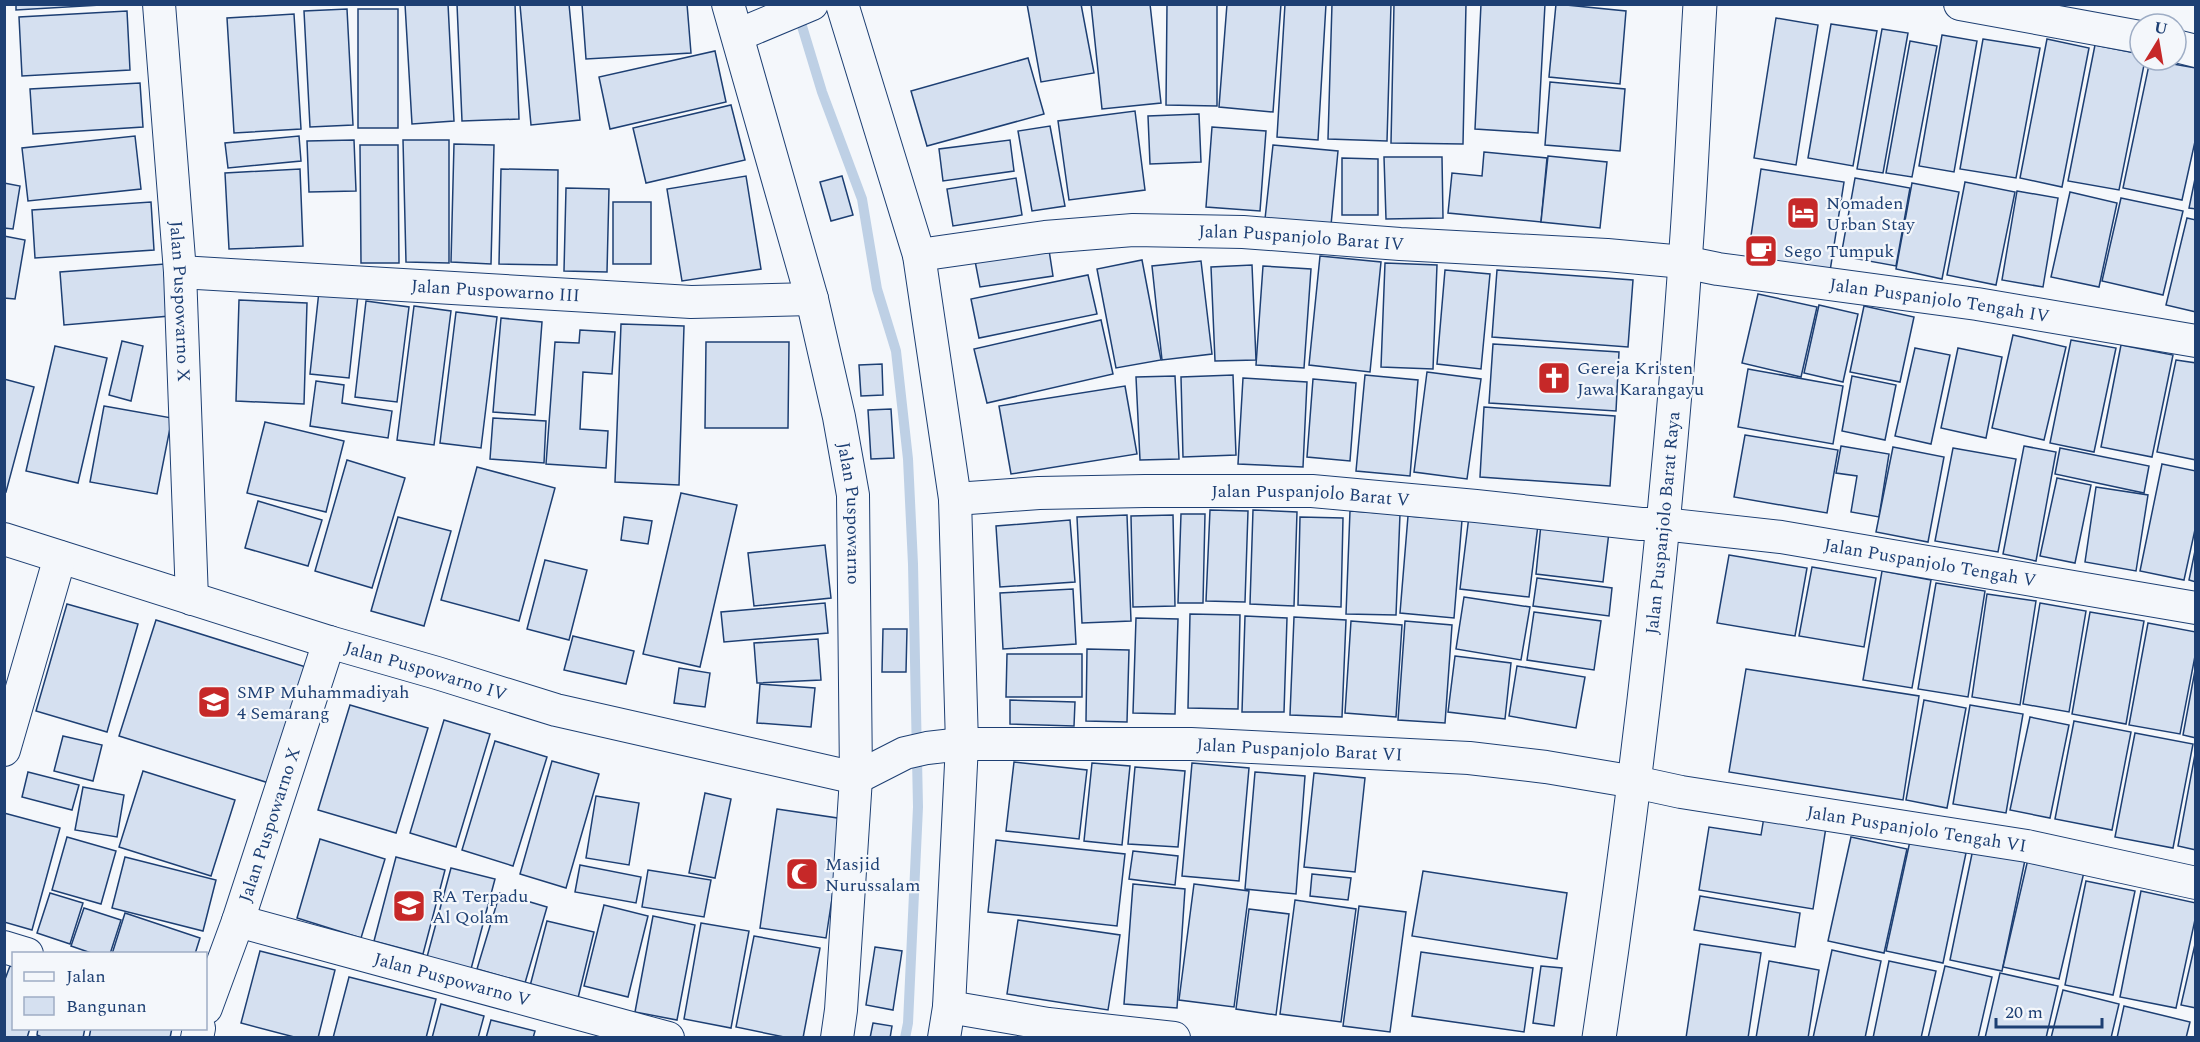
<svg xmlns="http://www.w3.org/2000/svg" width="2200" height="1042" font-family="Spectral,serif">
<rect width="100%" height="100%" fill="#f4f7fb"/>
<g fill="none" stroke-linecap="round" stroke-linejoin="round">
<!-- stream -->
<polyline stroke="#bed0e5" stroke-width="10" points="798,13 822,92 862,199 877,289 896,351 908,459 913,564 918,807 908,1023 905,1038"/>
</g>
<!-- building -->
<g fill="#d5e0f0" stroke="#1d3f73" stroke-width="1.5">
<polygon points="16,4 118,4 16,10"/>
<polygon points="405,4 448,4 454,121 412,124"/>
<polygon points="457,4 515,4 519,119 462,121"/>
<polygon points="569,4 580,120 531,125 520,5"/>
<polygon points="582,4 687,4 691,53 586,59"/>
<polygon points="1027,4 1081,4 1094,73 1041,82"/>
<polygon points="1091,4 1150,4 1161,103 1102,109"/>
<polygon points="1167,4 1217,4 1217,106 1166,105"/>
<polygon points="1227,4 1281,4 1273,112 1219,107"/>
<polygon points="1285,4 1326,4 1318,140 1277,137"/>
<polygon points="1332,4 1391,4 1387,141 1328,139"/>
<polygon points="1394,4 1466,4 1463,144 1391,143"/>
<polygon points="1481,4 1545,4 1538,133 1475,129"/>
<polygon points="1556,4 1626,11 1620,84 1549,77"/>
<polygon points="347,9 353,125 310,127 304,11"/>
<rect x="358" y="9" width="40" height="119"/>
<polygon points="127,11 130,70 22,76 19,17"/>
<polygon points="294,14 301,129 234,133 227,18"/>
<polygon points="1776,18 1818,25 1796,165 1754,158"/>
<polygon points="1831,24 1877,31 1853,166 1808,158"/>
<polygon points="1882,29 1908,33 1883,173 1857,169"/>
<polygon points="1942,35 1977,41 1954,172 1919,166"/>
<polygon points="1983,39 2040,48 2016,178 1960,169"/>
<polygon points="2047,39 2089,48 2062,187 2020,178"/>
<polygon points="1910,41 1937,46 1912,177 1886,173"/>
<polygon points="2095,45 2140,54 2140,60 2145,60 2119,190 2068,181"/>
<polygon points="715,51 726,102 610,129 599,77"/>
<polygon points="1028,58 1044,114 927,146 911,91"/>
<polygon points="2150,60 2196,68 2196,137 2182,200 2123,188"/>
<polygon points="1550,82 1625,89 1620,151 1545,145"/>
<polygon points="140,83 143,127 33,134 30,89"/>
<polygon points="731,105 745,160 646,183 633,128"/>
<polygon points="1135,111 1145,190 1069,200 1058,121"/>
<polygon points="1199,114 1201,162 1150,164 1148,116"/>
<polygon points="1050,126 1065,206 1032,211 1018,131"/>
<polygon points="1212,127 1266,131 1260,211 1206,207"/>
<polygon points="135,136 141,189 28,201 22,148"/>
<polygon points="299,136 301,161 228,168 225,143"/>
<polygon points="354,140 356,191 309,192 307,141"/>
<polygon points="403,140 449,140 449,263 406,262"/>
<polygon points="1010,140 1014,171 943,181 939,149"/>
<polygon points="454,144 494,145 491,264 451,262"/>
<polygon points="360,145 398,145 399,263 361,263"/>
<polygon points="1273,145 1338,151 1331,225 1265,219"/>
<polygon points="1484,152 1547,158 1541,222 1448,213 1452,173 1482,176"/>
<polygon points="1548,156 1607,162 1600,228 1541,222"/>
<polygon points="1384,157 1442,157 1443,218 1386,219"/>
<polygon points="1342,158 1378,159 1378,215 1342,215"/>
<polygon points="300,169 303,246 229,249 225,173"/>
<polygon points="501,169 558,170 557,265 499,264"/>
<polygon points="1761,169 1844,182 1830,271 1748,256"/>
<polygon points="2196,174 2196,209 2189,208"/>
<polygon points="746,176 761,269 682,281 667,189"/>
<polygon points="842,176 853,215 831,221 820,182"/>
<polygon points="1016,178 1022,215 953,226 947,189"/>
<polygon points="1855,178 1910,188 1896,266 1841,256"/>
<polygon points="1965,182 2015,192 1996,285 1947,275"/>
<polygon points="4,183 20,186 13,229 4,228"/>
<polygon points="1912,183 1959,192 1942,279 1896,269"/>
<polygon points="566,188 609,189 607,272 564,271"/>
<polygon points="2017,191 2058,198 2043,287 2002,280"/>
<polygon points="2070,192 2117,203 2099,287 2051,277"/>
<polygon points="2121,198 2183,211 2163,295 2102,281"/>
<polygon points="151,202 154,250 35,258 32,210"/>
<rect x="613" y="202" width="38" height="62"/>
<polygon points="2187,218 2196,220 2196,312 2166,305"/>
<polygon points="4,236 25,240 15,299 4,298"/>
<polygon points="1049,250 1053,276 980,287 975,261"/>
<polygon points="1320,256 1381,262 1370,372 1309,365"/>
<polygon points="1142,260 1161,360 1116,368 1097,269"/>
<polygon points="1201,261 1212,354 1162,360 1152,266"/>
<polygon points="1385,263 1437,265 1433,369 1381,367"/>
<polygon points="165,264 170,316 64,325 60,272"/>
<polygon points="1252,265 1256,360 1215,361 1211,267"/>
<polygon points="1263,266 1311,269 1304,368 1256,365"/>
<polygon points="1445,270 1490,274 1481,369 1437,364"/>
<polygon points="1497,270 1633,280 1628,347 1492,337"/>
<polygon points="1088,275 1097,314 979,338 971,299"/>
<polygon points="319,291 358,295 349,378 310,374"/>
<polygon points="1758,294 1817,307 1801,377 1742,363"/>
<polygon points="239,300 307,303 304,404 236,401"/>
<polygon points="366,301 409,307 397,402 355,397"/>
<polygon points="1819,305 1858,314 1843,382 1804,373"/>
<polygon points="414,306 451,311 434,445 397,440"/>
<polygon points="1864,306 1914,317 1900,382 1850,372"/>
<polygon points="456,312 497,317 481,448 440,443"/>
<polygon points="501,318 542,322 535,415 493,412"/>
<polygon points="1101,320 1113,374 987,403 974,349"/>
<polygon points="621,324 684,326 679,485 615,482"/>
<polygon points="580,330 615,332 612,374 583,372 580,429 608,431 606,468 546,464 555,342 579,343"/>
<polygon points="2013,335 2066,347 2044,440 1992,428"/>
<polygon points="2071,340 2116,348 2094,452 2050,443"/>
<polygon points="122,341 143,346 131,401 109,395"/>
<polygon points="706,342 789,342 788,428 705,428"/>
<polygon points="1493,344 1619,352 1616,411 1489,403"/>
<polygon points="2121,345 2173,355 2152,457 2101,447"/>
<polygon points="55,346 107,358 78,483 26,471"/>
<polygon points="1915,348 1950,355 1931,444 1895,436"/>
<polygon points="1958,348 2002,357 1986,438 1941,428"/>
<polygon points="2176,360 2196,363 2196,460 2157,452"/>
<polygon points="882,364 883,395 861,396 859,365"/>
<polygon points="1748,369 1843,386 1833,444 1738,427"/>
<polygon points="1427,372 1481,379 1467,479 1414,472"/>
<polygon points="1233,375 1236,455 1183,457 1181,377"/>
<polygon points="1365,375 1418,380 1410,476 1356,471"/>
<polygon points="1175,376 1179,459 1140,460 1136,377"/>
<polygon points="1852,376 1896,385 1885,440 1842,431"/>
<polygon points="1243,378 1307,382 1303,467 1238,464"/>
<polygon points="4,379 34,387 6,492 4,491"/>
<polygon points="1313,379 1356,383 1350,461 1307,457"/>
<polygon points="316,381 344,385 342,403 392,411 388,438 310,426"/>
<polygon points="1125,386 1137,454 1011,474 999,406"/>
<polygon points="104,406 172,418 157,494 90,482"/>
<polygon points="1484,407 1615,416 1610,486 1480,477"/>
<polygon points="891,409 894,458 871,459 868,410"/>
<polygon points="493,418 546,421 544,463 490,459"/>
<polygon points="265,422 344,441 326,512 247,493"/>
<polygon points="1745,435 1838,450 1827,513 1734,497"/>
<polygon points="1841,446 1889,454 1879,517 1851,512 1857,476 1836,473"/>
<polygon points="2024,446 2056,452 2036,561 2003,554"/>
<polygon points="1893,447 1944,457 1928,542 1876,532"/>
<polygon points="1953,448 2016,459 1998,552 1935,541"/>
<polygon points="2060,448 2149,466 2144,493 2055,474"/>
<polygon points="347,460 405,478 372,588 315,571"/>
<polygon points="2162,464 2196,471 2196,525 2184,580 2140,571"/>
<polygon points="477,467 555,488 519,621 441,600"/>
<polygon points="2057,478 2091,485 2075,563 2040,556"/>
<polygon points="2096,487 2148,495 2136,571 2085,562"/>
<polygon points="681,493 737,505 700,667 643,654"/>
<polygon points="258,501 322,520 308,566 245,548"/>
<polygon points="1210,510 1248,511 1245,602 1206,601"/>
<polygon points="1253,510 1297,512 1294,606 1250,604"/>
<polygon points="1350,511 1400,514 1396,615 1346,614"/>
<polygon points="1181,514 1205,514 1203,603 1178,603"/>
<polygon points="1127,515 1131,621 1082,623 1077,517"/>
<polygon points="1173,515 1175,606 1133,607 1131,516"/>
<polygon points="1408,516 1462,520 1454,618 1400,613"/>
<polygon points="1469,516 1538,525 1529,597 1460,589"/>
<polygon points="398,517 451,531 424,626 371,611"/>
<polygon points="624,517 652,521 648,544 621,540"/>
<polygon points="1300,517 1343,518 1341,607 1298,605"/>
<polygon points="1070,520 1075,582 1000,587 996,526"/>
<polygon points="1541,524 1609,532 1603,582 1536,574"/>
<polygon points="825,545 831,598 754,606 748,553"/>
<polygon points="2196,546 2196,582 2189,580"/>
<polygon points="1729,555 1807,568 1795,636 1717,623"/>
<polygon points="545,560 587,570 569,640 527,629"/>
<polygon points="1812,567 1876,578 1864,647 1799,636"/>
<polygon points="1882,571 1931,580 1912,688 1863,680"/>
<polygon points="1537,578 1612,588 1609,616 1533,606"/>
<polygon points="1936,583 1985,591 1968,697 1918,689"/>
<polygon points="1073,589 1076,644 1003,649 1000,593"/>
<polygon points="1987,594 2036,601 2020,705 1972,697"/>
<polygon points="1464,597 1530,607 1521,660 1456,649"/>
<polygon points="825,603 828,633 724,642 721,612"/>
<polygon points="2040,603 2086,611 2069,712 2023,704"/>
<polygon points="67,604 138,624 107,732 36,711"/>
<polygon points="1534,612 1601,621 1594,670 1527,660"/>
<polygon points="2090,612 2144,621 2126,724 2072,714"/>
<polygon points="1190,614 1240,615 1238,709 1188,708"/>
<polygon points="1245,616 1287,618 1284,712 1242,712"/>
<polygon points="1294,617 1346,620 1342,717 1290,715"/>
<polygon points="1136,618 1178,619 1175,714 1133,713"/>
<polygon points="156,620 309,668 272,784 119,736"/>
<polygon points="1351,621 1402,625 1396,717 1345,713"/>
<polygon points="1405,621 1452,625 1445,723 1398,720"/>
<polygon points="2148,623 2196,632 2196,651 2180,734 2129,725"/>
<polygon points="883,629 907,629 906,672 882,672"/>
<polygon points="573,636 634,651 626,684 564,670"/>
<polygon points="818,639 821,680 757,683 754,643"/>
<polygon points="1087,649 1129,650 1127,722 1086,721"/>
<polygon points="1007,654 1082,654 1082,697 1006,697"/>
<polygon points="1455,656 1511,663 1505,719 1448,712"/>
<polygon points="2196,665 2196,738 2183,735"/>
<polygon points="1517,666 1585,677 1576,728 1509,716"/>
<polygon points="679,668 710,673 705,707 674,703"/>
<polygon points="1746,669 1919,696 1903,800 1729,772"/>
<polygon points="760,684 815,688 811,727 757,723"/>
<polygon points="1010,700 1075,702 1074,726 1010,724"/>
<polygon points="1924,700 1966,708 1947,808 1906,800"/>
<polygon points="350,705 428,728 396,833 318,810"/>
<polygon points="1970,705 2023,714 2006,813 1953,804"/>
<polygon points="2030,717 2069,725 2050,818 2010,810"/>
<polygon points="444,720 490,734 456,847 410,833"/>
<polygon points="2074,721 2131,732 2112,830 2055,819"/>
<polygon points="2135,733 2193,744 2173,848 2115,837"/>
<polygon points="63,736 102,745 93,781 54,771"/>
<polygon points="495,741 547,757 513,866 462,850"/>
<polygon points="2196,749 2196,850 2178,846"/>
<polygon points="552,761 599,774 566,888 520,874"/>
<polygon points="1014,762 1087,770 1079,839 1006,831"/>
<polygon points="1092,763 1130,766 1122,845 1084,841"/>
<polygon points="1192,763 1249,768 1239,881 1182,876"/>
<polygon points="1135,767 1185,771 1178,847 1128,844"/>
<polygon points="143,771 235,800 211,876 119,847"/>
<polygon points="28,772 79,785 72,810 22,797"/>
<polygon points="1255,772 1305,776 1296,894 1245,889"/>
<polygon points="1314,773 1365,778 1355,872 1304,867"/>
<polygon points="83,787 124,795 117,837 75,830"/>
<polygon points="705,793 731,799 715,878 689,873"/>
<polygon points="596,796 639,803 629,865 586,858"/>
<polygon points="777,809 844,819 826,938 760,928"/>
<polygon points="4,813 60,828 32,930 4,922"/>
<polygon points="1764,817 1826,827 1813,909 1699,890 1709,827 1761,835"/>
<polygon points="67,837 116,851 101,904 52,890"/>
<polygon points="1851,837 1907,849 1884,953 1828,941"/>
<polygon points="320,839 385,859 361,938 297,918"/>
<polygon points="996,840 1125,854 1117,926 988,912"/>
<polygon points="1910,841 1966,853 1943,963 1886,951"/>
<polygon points="1973,849 2025,860 2002,971 1950,960"/>
<polygon points="1133,851 1178,856 1175,885 1129,879"/>
<polygon points="125,857 216,880 203,931 112,908"/>
<polygon points="396,857 445,870 423,954 374,941"/>
<polygon points="2028,859 2084,872 2059,979 2003,967"/>
<polygon points="580,865 641,877 636,903 575,892"/>
<polygon points="451,868 495,879 471,969 427,957"/>
<polygon points="648,870 711,880 704,917 642,907"/>
<polygon points="1423,871 1567,893 1557,959 1412,936"/>
<polygon points="1312,874 1351,878 1348,900 1310,896"/>
<polygon points="2086,881 2135,891 2113,995 2065,985"/>
<polygon points="1133,884 1185,889 1177,1008 1124,1004"/>
<polygon points="1194,884 1249,891 1234,1007 1179,1000"/>
<polygon points="2141,891 2196,903 2196,915 2176,1008 2120,997"/>
<polygon points="50,893 83,903 70,944 37,933"/>
<polygon points="500,893 547,907 525,983 477,969"/>
<polygon points="1700,896 1800,913 1795,947 1694,930"/>
<polygon points="1295,900 1356,909 1341,1022 1280,1014"/>
<polygon points="604,905 648,916 628,997 584,986"/>
<polygon points="1359,906 1406,912 1390,1032 1343,1026"/>
<polygon points="84,908 121,920 110,954 94,954 71,946"/>
<polygon points="1249,909 1289,914 1276,1015 1236,1009"/>
<polygon points="125,913 200,938 195,954 112,954"/>
<polygon points="653,916 695,925 677,1020 635,1012"/>
<polygon points="1018,920 1120,935 1108,1010 1007,994"/>
<polygon points="547,921 594,932 578,998 530,986"/>
<polygon points="701,923 749,931 731,1028 684,1019"/>
<polygon points="754,936 820,948 803,1038 789,1038 736,1027"/>
<polygon points="2196,940 2196,1008 2181,1005"/>
<polygon points="1700,944 1761,953 1748,1038 1686,1038"/>
<polygon points="875,947 902,951 893,1010 866,1005"/>
<polygon points="1832,950 1881,961 1865,1038 1813,1038"/>
<polygon points="260,951 335,970 318,1038 298,1038 241,1023"/>
<polygon points="1421,952 1533,968 1524,1032 1412,1016"/>
<polygon points="1769,961 1819,970 1808,1038 1756,1038"/>
<polygon points="1889,961 1936,971 1921,1038 1873,1038"/>
<polygon points="10,966 14,967 14,1028 30,1028 27,1038 4,1038 4,982"/>
<polygon points="1541,966 1562,968 1554,1026 1533,1023"/>
<polygon points="1945,966 1992,977 1978,1038 1928,1038"/>
<polygon points="2000,973 2058,986 2046,1038 1985,1038"/>
<polygon points="349,977 436,999 426,1038 333,1038"/>
<polygon points="2063,990 2119,1004 2111,1038 2051,1038"/>
<polygon points="441,1004 484,1016 478,1038 432,1038"/>
<polygon points="2124,1006 2190,1022 2186,1038 2117,1038"/>
<polygon points="491,1020 535,1031 533,1038 486,1038"/>
<polygon points="873,1023 892,1026 890,1038 870,1038"/>
<polygon points="38,1028 85,1028 83,1038 44,1038 37,1035"/>
<polygon points="91,1028 172,1028 170,1038 89,1038"/>
</g>
<g fill="none" stroke-linecap="round" stroke-linejoin="round">
<defs>
<g id="minor">
<path id="s1" d="M159,4L180,272L192,599"/>
<path id="s2" d="M728,4L812,299L839,417L853,495L856,778L841,1010L837,1038"/>
<polyline points="842,4 919,255 955,499 962,744 949,1007 944,1038"/>
<polyline points="1960,4 2140,37"/>
<polyline points="738,35 812,4"/>
<polyline points="2176,46 2196,51"/>
<path id="s3" d="M919,255L1045,237L1133,230L1243,232L1400,244L1607,255L1684,262L1718,269L1977,304L2196,341"/>
<path id="s4" d="M180,272L691,302L812,299"/>
<path id="s5" d="M955,499L1039,493L1145,491H1312L1476,506L1641,524H1663L1781,537L2196,608"/>
<path id="s6" d="M4,539L329,642L437,673L556,710L856,778L905,753L927,748L962,744H1191L1469,758L1546,767L1635,782L1681,792L2027,846L2196,883"/>
<polyline points="4,750 60,557"/>
<path id="s7" d="M238,921L668,1038"/>
<polyline points="4,947 27,954"/>
<polyline points="949,1007 1048,1024 1174,1038"/>
<path id="s8" d="M206,1008L238,921L329,642"/>
<polyline points="197,1038 199,1028"/>
</g>
<g id="tertiary">
<path id="s9" d="M1599,1038C1638,776 1668,513 1686,249C1692,168 1695,86 1700,4"/>
</g>
</defs>
<!-- minor casing -->
<use href="#minor" stroke="#1d3f73" stroke-width="34"/>
<!-- tertiary casing -->
<use href="#tertiary" stroke="#1d3f73" stroke-width="35"/>
<!-- minor -->
<use href="#minor" stroke="#f4f7fb" stroke-width="32"/>
<!-- tertiary -->
<use href="#tertiary" stroke="#f4f7fb" stroke-width="33"/>
</g>
<!-- icons -->
<defs>
<symbol id="hotel-square" viewBox="-11 -11 22 22"><rect x="-9" y="-9" width="18" height="18" rx="4" fill="#c62828" stroke="#f4f7fb"/><path d="M-6-4.5h1.5V1H6V5H4.5V3h-9V5H-6ZM-4 0a1.8 1.8 0 1 1 3.6 0ZM.5 0V-2.5h3Q6-2.5 6 0Z" fill="#fff"/></symbol>
<symbol id="cafe-square" viewBox="-11 -11 22 22"><rect x="-9" y="-9" width="18" height="18" rx="4" fill="#c62828" stroke="#f4f7fb"/><path d="M-5.5-4.5H6V0H3Q3 3.5 0 3.5H-2.5Q-5.5 3.5-5.5 0ZM3-3.2v2h1.7v-2ZM-6 4.5H4V6H-6Z" fill="#fff"/></symbol>
<symbol id="church-square" viewBox="-11 -11 22 22"><rect x="-9" y="-9" width="18" height="18" rx="4" fill="#c62828" stroke="#f4f7fb"/><path d="M-1.2-6h2.4v3.5h3.3v2.4h-3.3V6h-2.4V-.1h-3.3v-2.4h3.3Z" fill="#fff"/></symbol>
<symbol id="school-square" viewBox="-11 -11 22 22"><rect x="-9" y="-9" width="18" height="18" rx="4" fill="#c62828" stroke="#f4f7fb"/><path d="M0-5L7-2L0 1L-7-2ZM-4 1L0 2.5L4 1V4Q0 6-4 4Z" fill="#fff"/></symbol>
<symbol id="mosque-square" viewBox="-11 -11 22 22"><rect x="-9" y="-9" width="18" height="18" rx="4" fill="#c62828" stroke="#f4f7fb"/><path d="M3.5-4.9A6 6 0 1 0 3.5 4.9A5 5 0 1 1 3.5-4.9Z" fill="#fff"/></symbol>
</defs>
<g fill-rule="evenodd">
<use href="#hotel-square" x="1784" y="194" width="38" height="38"/>
<use href="#cafe-square" x="1742" y="232" width="38" height="38"/>
<use href="#church-square" x="1535" y="359" width="38" height="38"/>
<use href="#school-square" x="195" y="683" width="38" height="38"/>
<use href="#mosque-square" x="783" y="855" width="38" height="38"/>
<use href="#school-square" x="390" y="887" width="38" height="38"/>
</g>
<g text-anchor="middle" dominant-baseline="central" stroke-width="4.5" stroke-linejoin="round" paint-order="stroke">
<!-- poi labels -->
<g font-size="18" fill="#1d3f73" stroke="#f4f7fb" text-anchor="start">
<text x="1826" y="203">Nomaden<tspan x="1826" dy="21">Urban Stay</tspan></text>
<text x="1784" y="251">Sego Tumpuk</text>
<text x="1577" y="368">Gereja Kristen<tspan x="1577" dy="21">Jawa Karangayu</tspan></text>
<text x="237" y="692">SMP Muhammadiyah<tspan x="237" dy="21">4 Semarang</tspan></text>
<text x="825" y="864">Masjid<tspan x="825" dy="21">Nurussalam</tspan></text>
<text x="432" y="896">RA Terpadu<tspan x="432" dy="21">Al Qolam</tspan></text>
</g>
<!-- street labels -->
<g font-size="18" fill="#1d3f73" stroke="#f4f7fb">
<text stroke="none"><textPath href="#s3" startOffset="384">Jalan Puspanjolo Barat IV</textPath></text>
<text stroke="none"><textPath href="#s4" startOffset="316">Jalan Puspowarno III</textPath></text>
<text stroke="none"><textPath href="#s3" startOffset="1026">Jalan Puspanjolo Tengah IV</textPath></text>
<text stroke="none"><textPath href="#s1" startOffset="298">Jalan Puspowarno X</textPath></text>
<text stroke="none"><textPath href="#s5" startOffset="356">Jalan Puspanjolo Barat V</textPath></text>
<text stroke="none"><textPath href="#s2" startOffset="525">Jalan Puspowarno</textPath></text>
<text stroke="none"><textPath href="#s9" startOffset="519">Jalan Puspanjolo Barat Raya</textPath></text>
<text stroke="none"><textPath href="#s5" startOffset="980">Jalan Puspanjolo Tengah V</textPath></text>
<text stroke="none"><textPath href="#s6" startOffset="442">Jalan Puspowarno IV</textPath></text>
<text stroke="none"><textPath href="#s6" startOffset="1336">Jalan Puspanjolo Barat VI</textPath></text>
<text stroke="none"><textPath href="#s8" startOffset="194">Jalan Puspowarno X</textPath></text>
<text stroke="none"><textPath href="#s6" startOffset="1959">Jalan Puspanjolo Tengah VI</textPath></text>
<text stroke="none"><textPath href="#s7" startOffset="222">Jalan Puspowarno V</textPath></text>
</g>
</g>
<!-- border -->
<rect width="2200" height="1042" fill="none" stroke="#1d3f73" stroke-width="12"/>
<!-- legend -->
<rect x="12" y="952" width="195" height="78" fill="#f4f7fb" stroke="#9eadc5" stroke-width="1.5"/>
<rect x="24" y="972" width="30" height="9" fill="#f4f7fb" stroke="#9eadc5" stroke-width="1.5"/>
<text x="66" y="982" font-size="18" fill="#1d3f73">Jalan</text>
<rect x="24" y="997" width="30" height="18" fill="#d5e0f0" stroke="#9eadc5" stroke-width="1.5"/>
<text x="66" y="1012" font-size="18" fill="#1d3f73">Bangunan</text>
<!-- north arrow -->
<g transform="translate(2158 42) rotate(11)"><circle r="28" fill="#f4f7fb" stroke="#9eadc5" stroke-width="1.5"/>
<path d="M0-4.5L10 22L0 15L-10 22Z" fill="#c62828"/>
<text y="-9" font-size="16" font-weight="bold" text-anchor="middle" fill="#1d3f73">U</text>
</g>
<!-- scale -->
<path d="M1996 1018v9h106v-9" fill="none" stroke="#1d3f73" stroke-width="3"/>
<text x="2005" y="1018" font-size="18" fill="#1d3f73" stroke="#f4f7fb" stroke-width="4.5" paint-order="stroke">20 m</text>
</svg>
